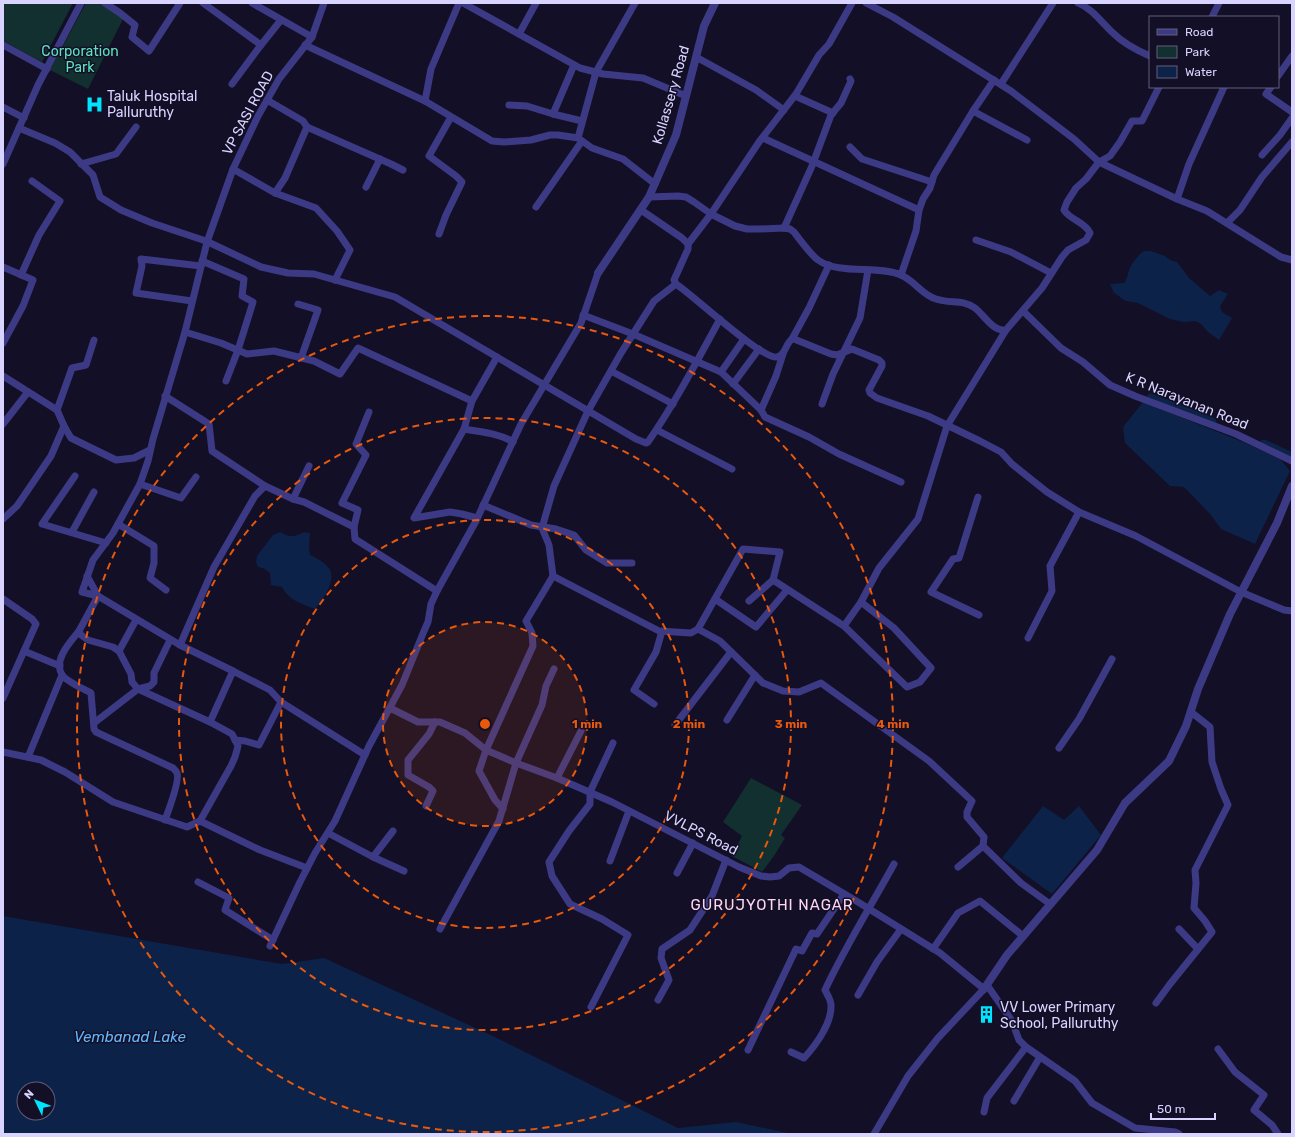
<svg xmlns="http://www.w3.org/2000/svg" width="1295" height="1137" font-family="Rubik,sans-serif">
<rect width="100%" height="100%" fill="#130f26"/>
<!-- green -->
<g fill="#12302f">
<polygon points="3,3 73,3 42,62 3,41"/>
<polygon points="86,3 104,3 124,17 88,89 50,70"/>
<polygon points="751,778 802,805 781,835 785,838 774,856 762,872 732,856 742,836 723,822"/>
</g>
<!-- water -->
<g fill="#0c2248" fill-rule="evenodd">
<path d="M1144,251H1151L1165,256L1170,260L1177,262L1189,278L1210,296L1219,290L1228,294L1220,306L1222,312L1232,318L1219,340L1208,332L1201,324L1195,321L1184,322L1170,319L1138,303L1126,301L1114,293L1110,284L1124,283C1129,276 1127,274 1130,268C1132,263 1140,253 1144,251Z"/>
<polygon points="1143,402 1243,442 1280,459 1290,471 1255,544 1221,529 1211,515 1184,487 1170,486 1125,443 1123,427"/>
<path d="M280,532C290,538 294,537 304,532L310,533L309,547L310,555C317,558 326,563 330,570C336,582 322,601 315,609C302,604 288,600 282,587L271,585L270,573L265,569L258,567L256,562L257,556L273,535Z"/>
<polygon points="1043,806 1064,820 1079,806 1101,835 1052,894 1002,858"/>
<path d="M3,916L282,964L324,958L495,1037L678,1128L736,1122L793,1134H3ZM24,1089H48V1113H24Z"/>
</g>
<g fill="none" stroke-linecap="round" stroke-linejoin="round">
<!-- canal -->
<g stroke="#0c2248" stroke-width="9">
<polyline points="1151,398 1212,422"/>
<polyline points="1264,444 1292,457"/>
</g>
<!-- minor -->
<g stroke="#3d3a85" stroke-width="7">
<polyline points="105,3 120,13 135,25 132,37 149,51 180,3"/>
<polyline points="203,3 261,45 232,84"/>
<polyline points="252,3 312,37"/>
<polyline points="463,3 580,68 603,74 643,78 686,96"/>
<polyline points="866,3 893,17 1011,91 1074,139 1099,162 1177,199 1207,211 1281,257 1292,260"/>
<path d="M1078,3C1092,8 1102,23 1113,33C1124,44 1136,50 1150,56"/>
<polyline points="1212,17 1219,3"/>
<polyline points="519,34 536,3"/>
<polyline points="3,45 47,69"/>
<polyline points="261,45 281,20"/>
<polyline points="305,45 425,101 492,141 504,142 531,140 550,135 558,135 578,138 592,148 623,159 655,184"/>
<polyline points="696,57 756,90 784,110"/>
<polyline points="574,65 553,114 582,121"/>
<polyline points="1278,76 1292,56"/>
<polyline points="1001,84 1053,3"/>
<polyline points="1271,87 1266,94 1292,112"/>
<polyline points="795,96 833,113"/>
<polyline points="267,100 303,121 307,127 285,178 275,193"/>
<polyline points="425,101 431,69 459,3"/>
<polyline points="509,105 527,106 553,114"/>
<polyline points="3,107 24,118"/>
<polyline points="973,111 994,80"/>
<polyline points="307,127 350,146 391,164 403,170"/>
<path d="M19,128L55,143L70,152L93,175L100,197L121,210L152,223L206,241L261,267L288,273L314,274L395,297L636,439L646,443L648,442C675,403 697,361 720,319"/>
<polyline points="578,138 596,72 635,3"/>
<polyline points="763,138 919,210 916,231 901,275"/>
<polyline points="850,147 862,159 932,182"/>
<polyline points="1262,155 1280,135 1292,118"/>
<polyline points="3,164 38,85 81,3"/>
<polyline points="81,164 116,154 136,127"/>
<polyline points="233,169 275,193 316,208 337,231 350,250 335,280"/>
<polyline points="366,187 380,159"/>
<path d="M649,197L678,196L686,197L694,202L711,214L735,226L747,229H759L784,228L790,229L794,232C800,240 811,255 818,260C839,275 878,265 901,275C915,281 922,295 936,299C950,304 963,299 975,308C984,315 993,332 1006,330L1042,288L1062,257L1068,250L1086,240L1090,233C1085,222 1070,220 1064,210L1067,202L1076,188L1086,179L1099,162L1110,156L1120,142L1132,121H1142L1159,87"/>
<polyline points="1177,199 1189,164 1224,87"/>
<polyline points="536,207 582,141"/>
<path d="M641,210L682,238L688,244V249L674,280L676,284C693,295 762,360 777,357C786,355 785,344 792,339H794L831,354L837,355L852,349L879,360L882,363V366L869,390L870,393L877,398L928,416L980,441L1001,452L1012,464L1047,492L1079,512L1136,536L1241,592L1284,610L1292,611"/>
<polyline points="919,210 923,199 930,188 934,175 973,111 1027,140"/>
<polyline points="1227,223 1240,210 1262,177 1292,142"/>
<polyline points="784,228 812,166 831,115 841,103 851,81 850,79"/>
<polyline points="439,234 446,215 462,182 456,176 429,156 451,117"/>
<polyline points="976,240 1011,252 1051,273"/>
<polyline points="688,244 711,214 759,142 796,94 819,55 829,44 852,3"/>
<polyline points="202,261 244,279 242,296 253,302 238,350 226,381"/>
<polyline points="3,267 33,280 23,306 3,343"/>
<polyline points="21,275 39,235 60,201 32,181"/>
<polyline points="192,301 136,293 142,266 141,259 201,266"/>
<polyline points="298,304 318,310 301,358"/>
<polyline points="1023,311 1061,348 1083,362 1110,385 1135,396 1236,434 1292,461"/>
<polyline points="583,315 633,334 721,372 744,339"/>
<polyline points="185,332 221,343 247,354 274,351 314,361 340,374 358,348 472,401 497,357"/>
<polyline points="792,339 809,308 829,265"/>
<polyline points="611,371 673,404"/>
<polyline points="721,372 761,410 765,417 809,437 839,454 901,482"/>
<polyline points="3,376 57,410 64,426 51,456 17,506 3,519"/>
<polyline points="733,384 759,349"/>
<polyline points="165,396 209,424 212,451 265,486"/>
<path d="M472,401L464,429C480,432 499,433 513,442"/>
<polyline points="822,404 833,374 860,318 868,270"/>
<polyline points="57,410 72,368 86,365 94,340"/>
<polyline points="761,410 776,376 783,354"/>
<polyline points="3,424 28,392"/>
<polyline points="64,426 71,438 116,460 134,458 150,450"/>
<polyline points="464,429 414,518 450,512 462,514 477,518"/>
<polyline points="657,430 732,469"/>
<polyline points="75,476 42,524 106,543"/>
<polyline points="140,484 181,498 196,477"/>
<polyline points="978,497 959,558 953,559 931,592 979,615"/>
<polyline points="293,499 309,466"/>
<polyline points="483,505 531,525 556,529 574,535 586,550 607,563 632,563"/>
<polyline points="118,524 154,546 154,563 150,578 166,590"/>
<polyline points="354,527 358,510 342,503 366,455 356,444 369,412"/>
<polyline points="72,532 94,492"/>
<polyline points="553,576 659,631 691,633 698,629 743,549 780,552 773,580 749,601"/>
<polyline points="773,580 844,626 907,687 920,682 931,668 894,628 861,602"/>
<polyline points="3,599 32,619 36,624 3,698"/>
<polyline points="715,599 756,627 787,590"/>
<polyline points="844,626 861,602 879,568 918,519 947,426 1006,330"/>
<polyline points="698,629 720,641 763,683 783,691 799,692 821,683 929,761 972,801 967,812 967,817 984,837 983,846 1021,883 1050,904"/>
<path d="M79,631C70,642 53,660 62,675C67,682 84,689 91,693L94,729L96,732L173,768C174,769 176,771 177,773C180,780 168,812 165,820"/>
<polyline points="1028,638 1052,591 1050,566 1079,512"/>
<polyline points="180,645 214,567 255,496 265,486 293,499 304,502 354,527 355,539 437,591"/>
<polyline points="24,651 60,666"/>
<polyline points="119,651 136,620"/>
<polyline points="233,671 180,645 98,596 82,592 93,560 113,533 140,484 148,461 153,439 185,332 207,242 233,169 258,116 279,79 312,37 324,3"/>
<polyline points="654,704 634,690 656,652 662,631"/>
<polyline points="390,708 418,722 440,722 465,733 486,750 516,763 557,778 612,802 739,867 761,876 770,877 779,876 789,868 799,867 858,902 940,953 984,989 938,1038 908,1076 874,1134"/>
<polyline points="727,720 755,675"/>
<polyline points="210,722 233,671 270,690 281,702 365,755"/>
<polyline points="94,723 138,689 150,686 154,682 154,673 170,640"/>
<polyline points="675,725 731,652"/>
<polyline points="235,740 245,741 259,745 281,702"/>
<polyline points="1059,748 1079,719 1112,659"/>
<polyline points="3,752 41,760 65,772 113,802 187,827 200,821 231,766 235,757 238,746 232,734 210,722 138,689 132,682 131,674 119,651 113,647 88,640 81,635 79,631 98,596 87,576"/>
<polyline points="28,757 62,675"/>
<polyline points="557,778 581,731"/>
<polyline points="426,806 433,791 429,787 408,775 408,760 429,734 435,722"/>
<polyline points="503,809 495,800 479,771 486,750 533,646 532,633 526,621 553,576 549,545 542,528 554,486 588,411 621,353 654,301 676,284"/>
<polyline points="200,821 260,850 307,868"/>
<polyline points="328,833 373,857 404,871"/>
<polyline points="373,857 393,831"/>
<polyline points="610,861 629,811"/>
<polyline points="958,867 983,846"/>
<polyline points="677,873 693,843"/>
<polyline points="198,882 229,898 225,910 273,940"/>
<polyline points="440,929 499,821 516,763 542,705 546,686 554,669"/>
<polyline points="1179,929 1198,949"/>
<polyline points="270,946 300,882 315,853 335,821 369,746 402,685 424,631 428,622 431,604 437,591 476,521 521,424 581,323 598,273"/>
<polyline points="933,949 958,913 980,901 1023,936"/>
<polyline points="987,985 1012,1021 1019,1040 1026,1047 1075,1081 1092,1103 1135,1128 1175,1132 1179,1134"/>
<polyline points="858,995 877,962 901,929"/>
<polyline points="658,1000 669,980 661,958 662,949 690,930 712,896 726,860"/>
<polyline points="1156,1003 1170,984 1212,932 1205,921 1194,908 1196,883 1195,870 1228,805 1221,789 1212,762 1210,727 1191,712"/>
<polyline points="591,1007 628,935 602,919 570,904 552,876 549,862 569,831 590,804 590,792 613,743"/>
<polyline points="1218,1049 1235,1072 1264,1095 1254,1110 1272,1125 1278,1134"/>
<polyline points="748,1050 796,949 802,951 812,933 817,934 844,894"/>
<path d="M791,1052L804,1058C816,1045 832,1023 831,1005C831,1000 827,994 825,990C845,947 871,906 894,864"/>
<polyline points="1014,1101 1040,1057"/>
<polyline points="984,1112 987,1098 1026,1047"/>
</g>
<!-- tertiary -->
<g stroke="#3d3a85" stroke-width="8">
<polyline points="598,273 649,197 676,135 704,26 715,3"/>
<polyline points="984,989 1007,955 1097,850 1125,803 1169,761 1186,726 1198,689 1230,614 1277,523 1292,486"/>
</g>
</g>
<!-- distance rings -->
<circle cx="485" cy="724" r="102" fill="#e8590c" fill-opacity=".12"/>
<g fill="none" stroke="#e8590c" stroke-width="2" stroke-dasharray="7 5">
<circle cx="485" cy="724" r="102"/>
<circle cx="485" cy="724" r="204"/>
<circle cx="485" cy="724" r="306"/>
<circle cx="485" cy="724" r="408"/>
</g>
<!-- icons -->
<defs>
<symbol id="hospital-bare" viewBox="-9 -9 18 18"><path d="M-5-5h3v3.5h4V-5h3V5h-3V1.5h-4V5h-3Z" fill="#00e5ff" stroke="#130f26" stroke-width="2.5" paint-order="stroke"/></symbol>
<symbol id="building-bare" viewBox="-9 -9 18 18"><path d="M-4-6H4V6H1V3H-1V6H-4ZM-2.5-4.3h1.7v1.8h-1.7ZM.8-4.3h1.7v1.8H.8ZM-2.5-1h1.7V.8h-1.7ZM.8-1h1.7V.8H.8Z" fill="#00e5ff" stroke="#130f26" stroke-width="2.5" paint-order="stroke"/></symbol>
</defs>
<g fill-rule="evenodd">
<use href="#hospital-bare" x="82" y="92" width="25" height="25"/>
<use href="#building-bare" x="974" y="1002" width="25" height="25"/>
</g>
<g text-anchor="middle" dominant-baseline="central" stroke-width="3" stroke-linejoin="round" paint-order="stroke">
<!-- park labels -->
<g font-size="14" fill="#5fe0c0" stroke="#130f26">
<text x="80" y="51">Corporation<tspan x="80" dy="16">Park</tspan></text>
</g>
<!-- street labels -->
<g font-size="14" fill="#d9d4ff" stroke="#130f26">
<text transform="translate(671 95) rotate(-74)">Kollassery Road</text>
<text transform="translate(248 113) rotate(-62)">VP SASI ROAD</text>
<text transform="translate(1187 401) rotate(22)">K R Narayanan Road</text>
<text transform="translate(701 833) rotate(27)">VVLPS Road</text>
</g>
<!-- poi labels -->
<g font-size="14" fill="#d9d4ff" stroke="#130f26" text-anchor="start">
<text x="107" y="96">Taluk Hospital<tspan x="107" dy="16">Palluruthy</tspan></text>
<text x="1000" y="1007">VV Lower Primary<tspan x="1000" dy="16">School, Palluruthy</tspan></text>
</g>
<!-- neighbourhood labels -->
<g font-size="15" letter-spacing="1" fill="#ffd6f0" stroke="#130f26">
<text x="772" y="905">GURUJYOTHI NAGAR</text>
</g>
<!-- water labels -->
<g font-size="15" font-style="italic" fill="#62b6ff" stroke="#130f26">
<text x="130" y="1037">Vembanad Lake</text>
</g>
</g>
<circle cx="485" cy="724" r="6" fill="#e8590c" stroke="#130f26" stroke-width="2"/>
<g font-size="12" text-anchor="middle" font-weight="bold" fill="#e8590c" stroke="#130f26" stroke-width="3" stroke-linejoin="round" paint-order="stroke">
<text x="587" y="728">1 min</text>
<text x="689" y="728">2 min</text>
<text x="791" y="728">3 min</text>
<text x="893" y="728">4 min</text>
</g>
<!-- border -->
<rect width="1295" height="1137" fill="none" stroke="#d9d4ff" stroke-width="8"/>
<!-- legend -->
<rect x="1149" y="16" width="130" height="72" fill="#130f26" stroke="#625e7d"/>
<rect x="1157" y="29" width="20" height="6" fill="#3d3a85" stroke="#625e7d"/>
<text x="1185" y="36" font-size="12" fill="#d9d4ff">Road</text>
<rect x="1157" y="46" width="20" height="12" fill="#12302f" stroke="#625e7d"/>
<text x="1185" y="56" font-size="12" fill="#d9d4ff">Park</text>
<rect x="1157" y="66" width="20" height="12" fill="#0c2248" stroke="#625e7d"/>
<text x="1185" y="76" font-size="12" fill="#d9d4ff">Water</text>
<!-- north arrow -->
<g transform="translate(36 1101) rotate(313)"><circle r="19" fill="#130f26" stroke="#625e7d"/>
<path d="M0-3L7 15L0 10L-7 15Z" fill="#00e5ff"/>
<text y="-6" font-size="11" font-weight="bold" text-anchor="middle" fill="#d9d4ff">N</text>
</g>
<!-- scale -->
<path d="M1151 1113v6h64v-6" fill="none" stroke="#d9d4ff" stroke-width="2"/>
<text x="1157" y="1113" font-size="12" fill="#d9d4ff" stroke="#130f26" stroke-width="3" paint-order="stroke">50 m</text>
</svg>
